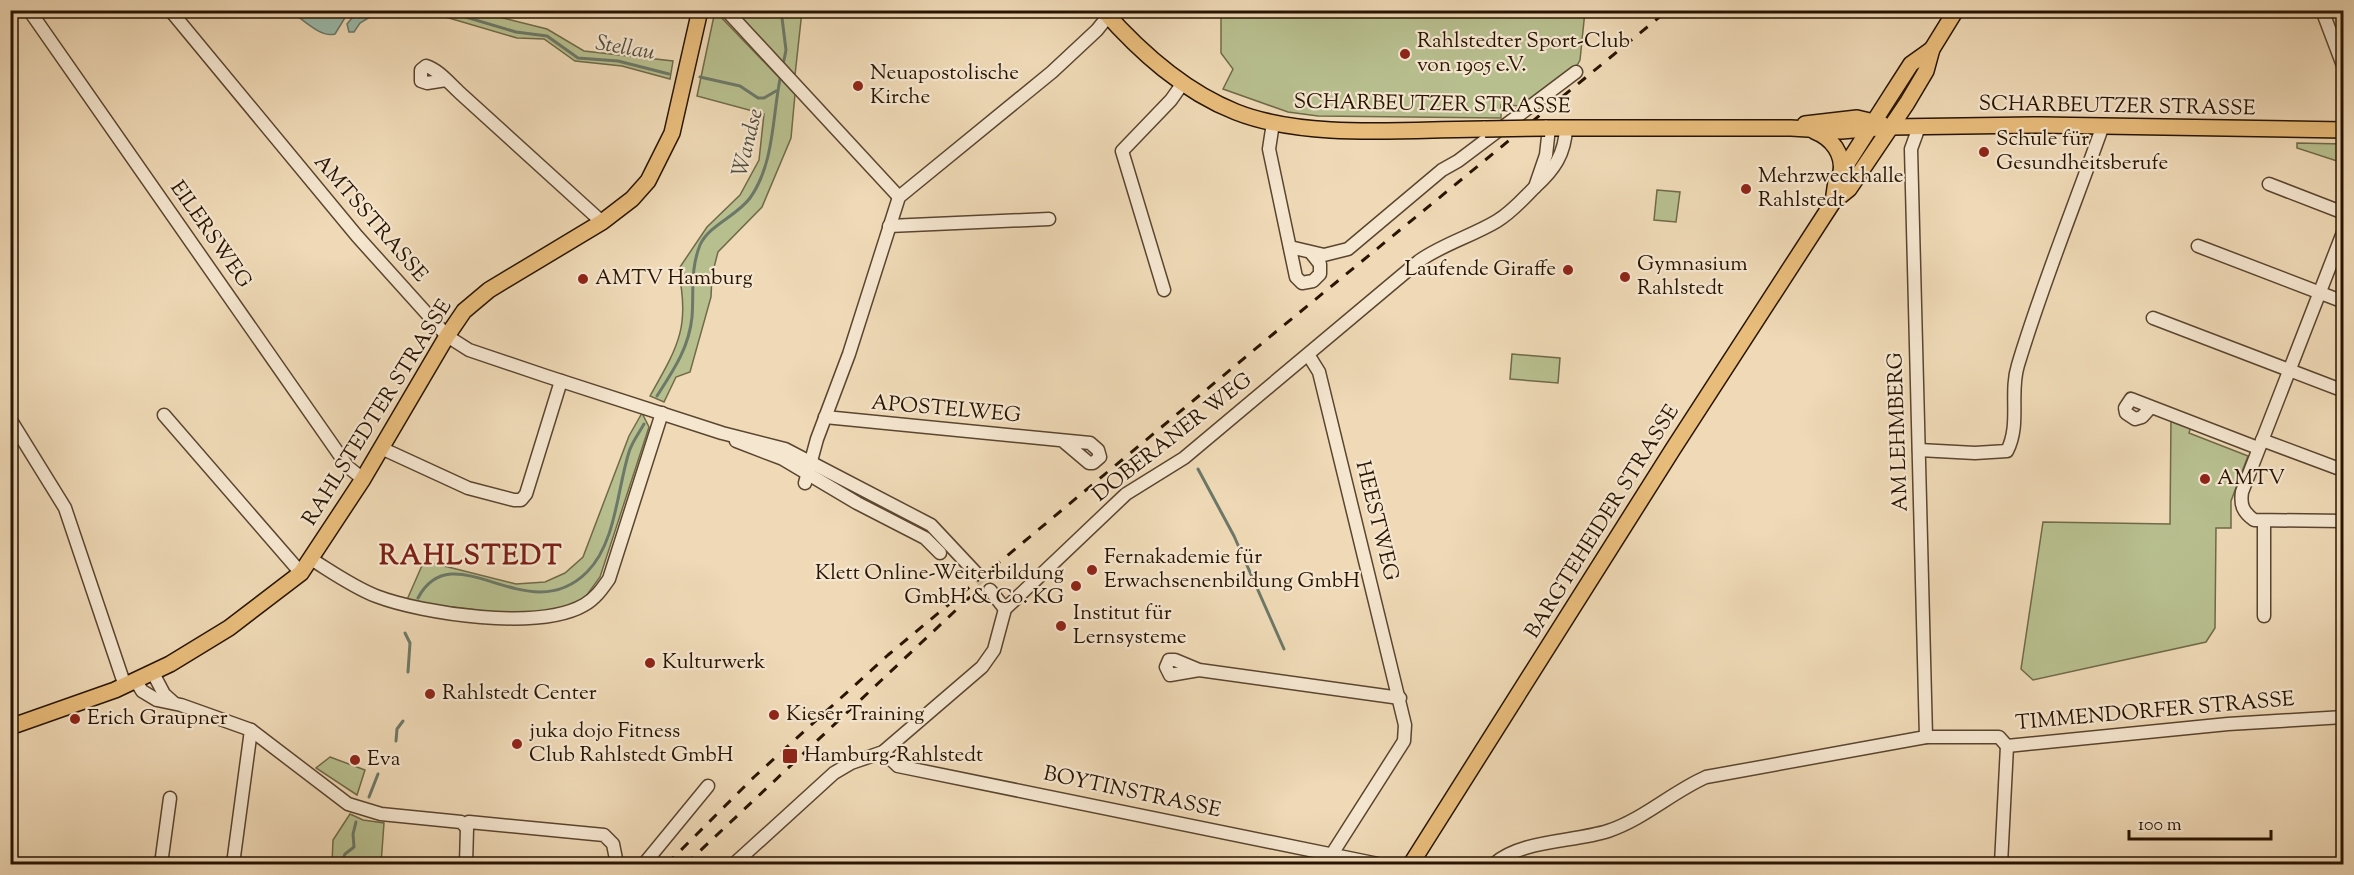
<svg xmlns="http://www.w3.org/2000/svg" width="2354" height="875" font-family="'Sorts Mill Goudy',serif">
<rect width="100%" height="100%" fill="#efd9b6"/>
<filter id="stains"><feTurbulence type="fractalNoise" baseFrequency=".00333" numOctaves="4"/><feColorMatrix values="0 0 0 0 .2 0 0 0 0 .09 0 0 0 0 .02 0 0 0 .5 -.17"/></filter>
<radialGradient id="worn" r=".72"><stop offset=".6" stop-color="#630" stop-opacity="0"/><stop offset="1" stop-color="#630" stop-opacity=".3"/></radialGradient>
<!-- green -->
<g fill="#b8bf8f" stroke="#706a48" stroke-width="1.5">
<polygon points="425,11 475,11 547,29 584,51 673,61 670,79 622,66 575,61 544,39 517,38"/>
<path d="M715,11L795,94L791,138L762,207L718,252L712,275L711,297L690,372L676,377L664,402L650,396C677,348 691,327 678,270L707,227L740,195L759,160L764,114L697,96Z"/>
<polygon points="735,11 802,11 795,75"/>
<polygon points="1221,11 1585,11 1580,60 1575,69 1523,106 1501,105 1501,118 1318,116 1288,112 1223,89 1233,69 1221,53"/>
<polygon points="2297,143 2343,144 2343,163 2297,148"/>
<polygon points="1657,190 1680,192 1676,222 1654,220"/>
<polygon points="1512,354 1560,358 1558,383 1510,379"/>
<polygon points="642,413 649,427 600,577 584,599 563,609 522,615 406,602 424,561 516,584 545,582 565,573 583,557 629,436"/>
<polygon points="2171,418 2191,426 2189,433 2248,456 2231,501 2231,528 2216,528 2215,628 2206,642 2033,680 2021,669 2043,522 2170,524"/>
<polygon points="330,757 365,770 357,795 316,768"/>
<polygon points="350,814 363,820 384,823 381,864 332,864 333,840"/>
</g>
<!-- water -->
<path fill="#9abaac" stroke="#6c7868" stroke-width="1.5" d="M290,11H370V17L360,23L354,32H349L347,24L352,18L346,16L335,34C320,38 303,19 290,11Z"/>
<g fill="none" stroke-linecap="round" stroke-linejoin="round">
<!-- stream -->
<g stroke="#6c7868" stroke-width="3">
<polyline points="442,10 516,32 547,36 578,58 618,61 669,74"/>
<polyline points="781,10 786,50 783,65"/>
<polyline points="700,77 740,86 758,98 764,98 776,91"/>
<path d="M657,396C673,371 689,348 692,317C694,292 690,270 700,245C709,225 737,216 750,198C775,163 772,115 781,74"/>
<polyline points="1198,469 1234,536 1284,649"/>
<path d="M418,598C454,531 527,632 587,572C616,543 617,490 629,452C632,442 639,433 644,424"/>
<polyline points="405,633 410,643 408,672"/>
<polyline points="396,741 397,729 403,721"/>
<polyline points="369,797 378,774"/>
<polyline points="341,864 345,854 354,847 353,834 356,822"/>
</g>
<!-- minor-tunnel -->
<polyline stroke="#d1bb9b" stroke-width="12" stroke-dasharray="12 6" stroke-linecap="butt" points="976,573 990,590"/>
<defs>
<g id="minor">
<polyline points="29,10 348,467 363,479"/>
<polyline points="170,10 357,236 447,336 469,350 546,376 722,433 785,449 931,525 976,573"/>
<polyline points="726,10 899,197"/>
<polyline points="2322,10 2344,68"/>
<path d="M446,80L427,83L421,81V70L426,66C439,70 450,84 460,93L602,222"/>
<polyline points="1273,123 1269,149 1296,277 1302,283 1313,281 1320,274 1320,264 1312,254"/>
<polyline points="1919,127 1911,149 1926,737"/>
<polyline points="2269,184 2344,213"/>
<polyline points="1535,187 1546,155 1549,128"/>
<polyline points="889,226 1049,219"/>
<path d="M2344,230L2242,492C2240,505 2243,512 2254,520L2344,521"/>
<polyline points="2198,246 2344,302"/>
<polyline points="1290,247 1324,255 1348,249 1442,170 1458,161 1576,72"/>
<polyline points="1164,290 1122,151 1171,100 1183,83"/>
<polyline points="2153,318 2344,391"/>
<polyline points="1309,356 1319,372 1405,725 1404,741 1332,854"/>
<polyline points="2151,407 2142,417 2135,419 2126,413 2125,408 2131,399 2258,448"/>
<polyline points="164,415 301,573"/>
<polyline points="825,417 1090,443 1098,450 1100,457 1093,463 1089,463 1063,441"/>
<polyline points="10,419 65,508 125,686"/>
<polyline points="2262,440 2337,468"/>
<polyline points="736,441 783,459 857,503 925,538 940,553"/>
<polyline points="381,448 468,488 514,500 521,500 526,494 561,381"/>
<path d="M1919,450L1975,453L2007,451C2021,424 2009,393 2018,365C2042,285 2074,207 2102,128"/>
<polyline points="805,483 817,439 849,354 899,197 1052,72 1097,30 1113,10"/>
<polyline points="2264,521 2264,616"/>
<path d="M311,559C332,572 353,587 376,596C423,614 539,631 584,605C595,599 602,589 609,579L662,413"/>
<polyline points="990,590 1005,609"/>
<polyline points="1199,670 1170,675 1166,667 1169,660 1175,660 1199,670 1400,698"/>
<polyline points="153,673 164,694 174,703"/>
<polyline points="136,681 142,691 157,700 181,705 251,730 348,804 381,814 461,822 467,828"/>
<polyline points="2007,746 2228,724 2344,717"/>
<polyline points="883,752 898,766 1378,864"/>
<polyline points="467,828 469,822 604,835 613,844 617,864"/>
<polyline points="161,864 170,798"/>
<polyline points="233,864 251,730"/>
<polyline points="466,864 467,828"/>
<polyline points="644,864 708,786"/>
<path d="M734,864L834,773L851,763L883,752L982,667L994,650L1005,609L1126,494L1184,458L1419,261C1443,244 1472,236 1497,221C1512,212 1523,199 1535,187C1554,170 1565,154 1566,128"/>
<path d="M1494,864C1520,840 1574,842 1608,831C1644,819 1672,792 1706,777L1926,737H1999L2007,746"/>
<polyline points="2001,864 2007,746"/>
</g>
<g id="major">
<path d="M1103,10C1140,52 1183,91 1236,112C1307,140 1408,129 1485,129"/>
<polyline points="1805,124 1857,118 1882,124"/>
<polyline points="1545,128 1791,128 1841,131 1891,127 2041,125 2344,130"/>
<path d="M1814,131C1832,138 1844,154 1841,173"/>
<polyline points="1833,202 1836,181 1891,95 1911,64 1932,49"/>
<polyline points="10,727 115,690 170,664 229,628 301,573 363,479 447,336 464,311 489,290 602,222 632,199 648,181 672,133 700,10"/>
<polyline points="1411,864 1673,449 1833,202 1849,189 1907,103 1926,71 1932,49 1956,10"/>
</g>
</defs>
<!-- minor casing -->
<use href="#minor" stroke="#5a452f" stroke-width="15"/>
<!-- major casing -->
<use href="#major" stroke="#281402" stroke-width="18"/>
<!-- minor -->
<use href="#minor" stroke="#f5e6d0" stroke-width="12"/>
<!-- major -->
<use href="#major" stroke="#e8bc7b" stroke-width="15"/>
<!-- rail -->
<g stroke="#281402" stroke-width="3" stroke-dasharray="10 10" stroke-linecap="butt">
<polyline points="667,864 754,777 888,655 1272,335 1668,10"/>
<polyline points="686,864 972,595"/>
</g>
<defs>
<polyline id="major-bridge" points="1485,129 1545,128"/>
</defs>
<!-- major-bridge casing -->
<use href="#major-bridge" stroke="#281402" stroke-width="18" stroke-linecap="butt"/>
<!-- major-bridge -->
<use href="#major-bridge" stroke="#e8bc7b" stroke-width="15"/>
</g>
<!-- markers -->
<g fill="#8f2418" stroke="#f5e6d0" stroke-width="2">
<circle cx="1405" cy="54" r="6"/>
<circle cx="858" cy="86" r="6"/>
<circle cx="1984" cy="152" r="6"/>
<circle cx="1746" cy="189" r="6"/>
<circle cx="1568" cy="270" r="6"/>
<circle cx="1625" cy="277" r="6"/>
<circle cx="583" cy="279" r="6"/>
<circle cx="2205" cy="479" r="6"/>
<circle cx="1092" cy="570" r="6"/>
<circle cx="1076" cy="586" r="6"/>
<circle cx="1061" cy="626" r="6"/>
<circle cx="650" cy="663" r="6"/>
<circle cx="430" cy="694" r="6"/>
<circle cx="774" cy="715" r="6"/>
<circle cx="75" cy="719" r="6"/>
<circle cx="517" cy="744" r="6"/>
<rect x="782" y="748" width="16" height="16" rx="3"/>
<circle cx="355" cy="760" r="6"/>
</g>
<g text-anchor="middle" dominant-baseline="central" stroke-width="4.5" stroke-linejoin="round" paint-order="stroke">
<!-- poi labels -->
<g font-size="21" fill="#281402" stroke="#f5e6d0" text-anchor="start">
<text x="1417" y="42">Rahlstedter Sport-Club<tspan x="1417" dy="24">von 1905 e.V.</tspan></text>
<text x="870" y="74">Neuapostolische<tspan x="870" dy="24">Kirche</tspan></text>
<text x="1996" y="140">Schule für<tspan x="1996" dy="24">Gesundheitsberufe</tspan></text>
<text x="1758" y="177">Mehrzweckhalle<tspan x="1758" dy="24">Rahlstedt</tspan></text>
<text x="1637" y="265">Gymnasium<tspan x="1637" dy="24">Rahlstedt</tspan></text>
<text x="1556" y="270" text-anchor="end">Laufende Giraffe</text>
<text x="595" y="279">AMTV Hamburg</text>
<text x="2217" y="479">AMTV</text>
<text x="1104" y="558">Fernakademie für<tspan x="1104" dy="24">Erwachsenenbildung GmbH</tspan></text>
<text x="1064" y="574" text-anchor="end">Klett Online-Weiterbildung<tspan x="1064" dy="24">GmbH &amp; Co. KG</tspan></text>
<text x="1073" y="614">Institut für<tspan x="1073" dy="24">Lernsysteme</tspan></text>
<text x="662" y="663">Kulturwerk</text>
<text x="442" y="694">Rahlstedt Center</text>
<text x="786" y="715">Kieser Training</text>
<text x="87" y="719">Erich Graupner</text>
<text x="529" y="732">juka dojo Fitness<tspan x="529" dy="24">Club Rahlstedt GmbH</tspan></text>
<text x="804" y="756">Hamburg-Rahlstedt</text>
<text x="367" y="760">Eva</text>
</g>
<!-- street labels -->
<g font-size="21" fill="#281402" stroke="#f5e6d0">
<text transform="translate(1432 105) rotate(1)">SCHARBEUTZER STRASSE</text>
<text transform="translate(2117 107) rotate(1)">SCHARBEUTZER STRASSE</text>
<text transform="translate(370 219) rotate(49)">AMTSSTRASSE</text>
<text transform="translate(210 235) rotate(55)">EILERSWEG</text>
<text transform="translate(946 410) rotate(5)">APOSTELWEG</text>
<text transform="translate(378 413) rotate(-58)">RAHLSTEDTER STRASSE</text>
<text transform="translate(1899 432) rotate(-92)">AM LEHMBERG</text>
<text transform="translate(1173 438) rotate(-38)">DOBERANER WEG</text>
<text transform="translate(1376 521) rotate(76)">HEESTWEG</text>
<text transform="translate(1603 522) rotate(-58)">BARGTEHEIDER STRASSE</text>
<text transform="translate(2155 712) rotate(-5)">TIMMENDORFER STRASSE</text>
<text transform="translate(1132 793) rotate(12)">BOYTINSTRASSE</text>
</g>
<!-- water labels -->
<g font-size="22" font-style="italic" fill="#504e3e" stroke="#f5e6d0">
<text transform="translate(625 49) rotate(10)">Stellau</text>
<text transform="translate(749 143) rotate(-76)">Wandse</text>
</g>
<!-- district labels -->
<g font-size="27" font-weight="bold" letter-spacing="1.5" fill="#7a1f14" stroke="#f5e6d0">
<text x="471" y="557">RAHLSTEDT</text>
</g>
</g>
<!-- margin -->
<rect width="2354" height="875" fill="none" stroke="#efd9b6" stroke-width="36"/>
<rect x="12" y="12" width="2330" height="851" fill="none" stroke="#281402" stroke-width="3"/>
<rect x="18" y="18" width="2318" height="839" fill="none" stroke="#281402" stroke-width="1.5"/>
<!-- scale -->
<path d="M2129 830v9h142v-9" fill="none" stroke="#281402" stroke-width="3"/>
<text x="2138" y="830" font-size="18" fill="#281402" stroke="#f5e6d0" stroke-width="4.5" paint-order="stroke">100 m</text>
<rect width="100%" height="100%" filter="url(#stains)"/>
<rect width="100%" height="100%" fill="url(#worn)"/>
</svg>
